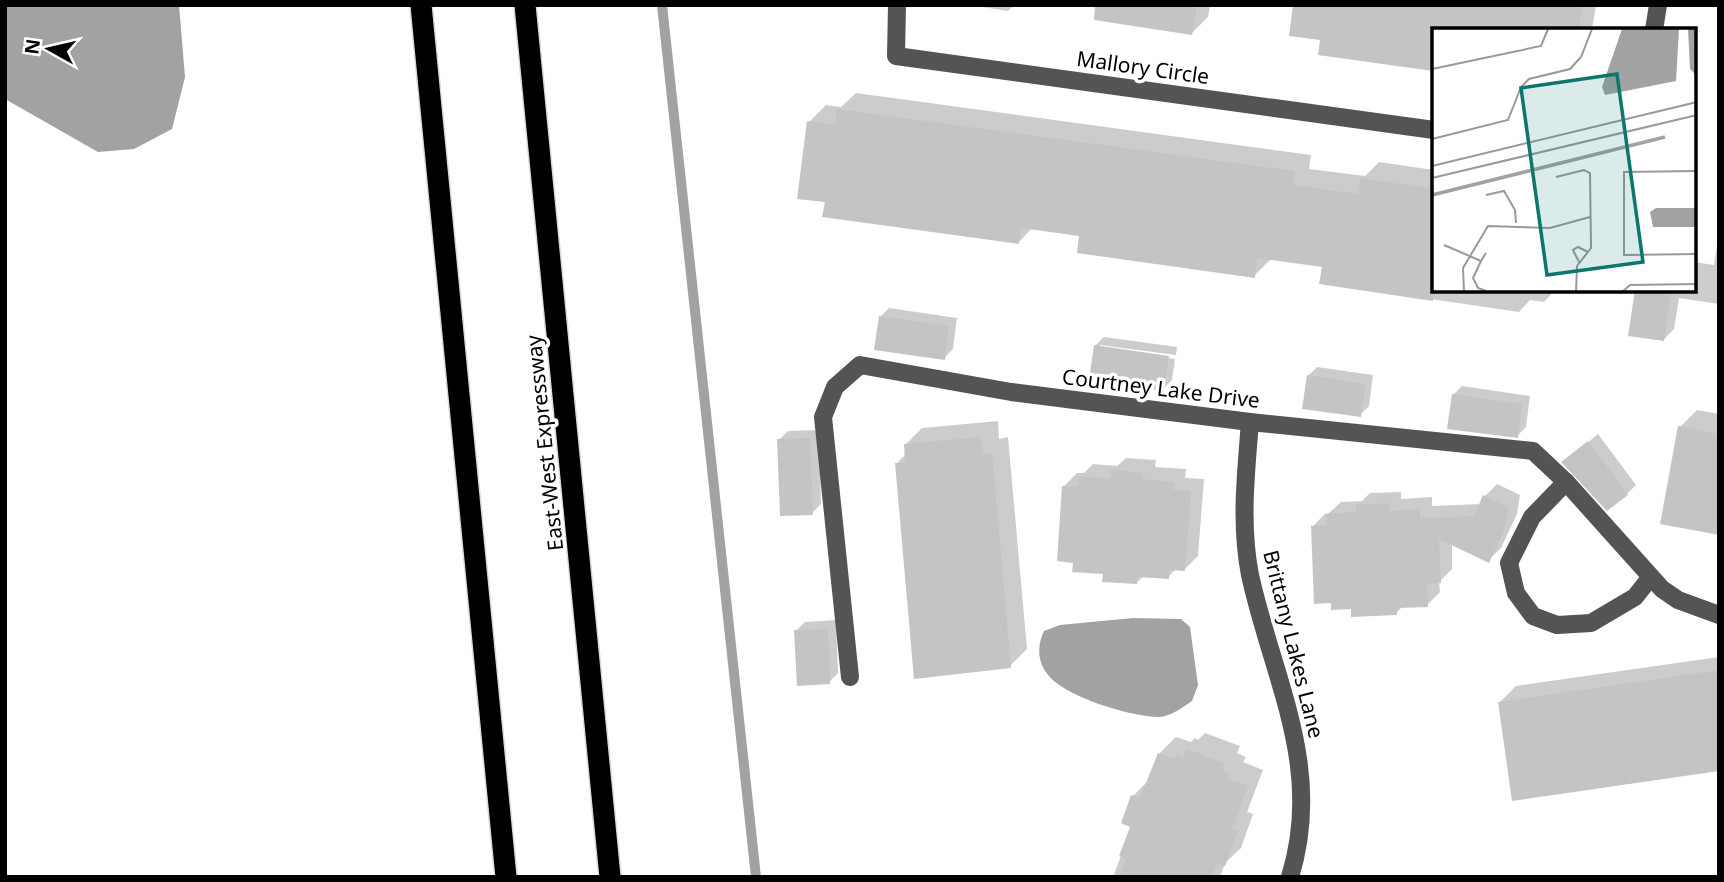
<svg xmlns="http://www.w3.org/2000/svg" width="1724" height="882" font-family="'Noto Sans',sans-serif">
<rect width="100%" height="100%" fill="#fff"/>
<!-- water -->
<g fill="#a2a2a2">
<polygon points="5,5 179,5 185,77 172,129 134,149 98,152 5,99"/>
<path d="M1133,618L1181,619L1190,627L1198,685L1192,701C1183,707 1170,717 1159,717C1132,717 1066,697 1049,676C1037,662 1037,646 1044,631L1060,625Z"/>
</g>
<!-- shadow -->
<g fill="#0003">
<polygon points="969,5 1014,5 1008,11"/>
<polygon points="1096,5 1210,5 1208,17 1192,33"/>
<polygon points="1295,5 1596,5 1592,30 1434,30 1434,69 1320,53 1322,39"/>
<polygon points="856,93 1311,155 1309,169 1365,176 1379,162 1434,170 1434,290 1555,290 1544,302 1530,300 1519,312 1321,283 1324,266 1271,259 1254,276 1081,235 1032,228 1019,242 827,201 809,122 826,105 841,107"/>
<polygon points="1719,232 1719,304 1679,298 1674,329 1664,339 1636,290 1694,290 1694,262 1714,265"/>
<polygon points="889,308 957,318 953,349 944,358 880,317"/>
<polygon points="1104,337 1177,347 1176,355 1100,345 1100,348 1175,359 1172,380 1163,389 1095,346"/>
<polygon points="1317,367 1373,375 1369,406 1360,415 1308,376"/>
<polygon points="1462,386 1530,396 1526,427 1517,436 1453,395"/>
<polygon points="1697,410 1719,414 1719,533 1680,427"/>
<polygon points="998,421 999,439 1008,437 1027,649 1010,666 896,464 906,454 906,444 922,428"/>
<polygon points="819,430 821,504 812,513 779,440 788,431"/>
<polygon points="1598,434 1636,485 1627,494 1564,462"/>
<polygon points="1126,458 1156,460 1155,467 1186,469 1185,478 1204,479 1198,556 1185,569 1176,569 1168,577 1144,576 1136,583 1064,486 1077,473 1084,473 1093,464 1117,466"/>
<polygon points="1497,484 1520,495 1517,514 1501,548 1488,560 1452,543 1452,569 1439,582 1440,592 1427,605 1403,606 1396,613 1352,607 1313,526 1325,514 1329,513 1341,502 1362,501 1370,493 1401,492 1401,499 1432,497 1432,506 1481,504 1485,496"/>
<polygon points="836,620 838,673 829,682 796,631 805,622"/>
<polygon points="1719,657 1719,769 1499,703 1516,686"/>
<polygon points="1205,733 1240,746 1237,753 1246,757 1243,762 1263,770 1247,812 1253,814 1241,848 1225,863 1220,877 1113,877 1132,826 1133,796 1149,780 1159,754 1176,737 1191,742 1195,738 1198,740"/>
</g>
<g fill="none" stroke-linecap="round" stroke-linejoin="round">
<!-- stream -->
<polyline stroke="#a2a2a2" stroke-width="10" points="662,5 756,877"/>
</g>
<!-- building -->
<g fill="#c4c4c4">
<polygon points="1095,5 1197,5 1192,35 1094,20"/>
<polygon points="1293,5 1582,5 1579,30 1433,30 1433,71 1318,55 1320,40 1289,36"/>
<polygon points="837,109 1295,171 1293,185 1358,194 1361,178 1433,189 1433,301 1319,284 1322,267 1257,258 1255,278 1077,253 1079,236 1021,228 1019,244 822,217 825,202 797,199 807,121 835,125"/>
<polygon points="1635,290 1671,290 1664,341 1628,336"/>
<polygon points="879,316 949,326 945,360 874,350"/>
<polygon points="1094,345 1169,356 1164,391 1089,380"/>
<polygon points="1307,375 1365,384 1361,417 1302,409"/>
<polygon points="1452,394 1522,404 1518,438 1447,429"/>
<polygon points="1678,426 1719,434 1719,535 1660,524"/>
<polygon points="981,437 983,455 992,452 1011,668 914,679 895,463 905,463 904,444"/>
<polygon points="810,438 813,515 780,516 777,439"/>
<polygon points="1588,441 1628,495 1607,511 1561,462"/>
<polygon points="1111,470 1143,473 1143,479 1174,482 1173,490 1191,491 1185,571 1169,570 1169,579 1138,577 1137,584 1102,582 1103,574 1072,572 1073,563 1057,561 1062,486 1078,486 1079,476 1110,479"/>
<polygon points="1483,495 1508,507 1505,528 1489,563 1439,539 1441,583 1427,584 1428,607 1397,608 1397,615 1351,617 1351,609 1331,610 1331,603 1314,604 1311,526 1327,525 1326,514 1356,512 1356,505 1389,503 1389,511 1420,509 1420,518 1474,516"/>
<polygon points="828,629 830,684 797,686 794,630"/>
<polygon points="1719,670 1719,771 1512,801 1498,702"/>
<polygon points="1187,749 1224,763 1222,770 1230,774 1228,779 1248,786 1232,829 1238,831 1225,866 1217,864 1212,877 1119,877 1126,859 1119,856 1130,827 1121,823 1131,795 1140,798 1158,753 1175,759 1176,754 1183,757"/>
</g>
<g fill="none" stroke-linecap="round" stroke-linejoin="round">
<defs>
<g id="highway">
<polyline points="421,5 506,877"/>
<polyline points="525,5 610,877"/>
</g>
</defs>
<!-- highway casing -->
<use href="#highway" stroke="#dbdbdb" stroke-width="24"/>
<!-- minor -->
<g stroke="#545454" stroke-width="18">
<polyline points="897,5 896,56 1434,130"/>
<polyline points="1654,30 1658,5"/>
<path d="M1250,422C1246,473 1240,524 1250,575C1273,680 1324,767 1290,877"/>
<polyline points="1566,482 1532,517 1509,563 1516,593 1533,616 1557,625 1591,623 1635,597 1650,578"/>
<polyline points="850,677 823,417 835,387 860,365 1011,392 1250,422 1533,451 1566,482 1662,589 1678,600 1719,615"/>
</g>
<!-- highway -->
<use href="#highway" stroke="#000" stroke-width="21"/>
</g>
<g text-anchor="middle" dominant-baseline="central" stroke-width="7" stroke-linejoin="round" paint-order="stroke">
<!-- street labels -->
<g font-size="21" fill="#000" stroke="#fff">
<text transform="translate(1143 67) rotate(8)">Mallory Circle</text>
<text transform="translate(1161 388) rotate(7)">Courtney Lake Drive</text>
<text transform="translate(544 443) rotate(-96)">East-West Expressway</text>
<text transform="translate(1294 644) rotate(76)">Brittany Lakes Lane</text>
</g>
</g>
<!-- overview -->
<g transform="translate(1432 28)">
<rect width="264" height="264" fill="#fff"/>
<path d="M190,1H247L244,53L173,67L170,59ZM256,1H264V47L258,41ZM224,180H264V199H221L218,184Z" fill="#a2a2a2"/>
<path fill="none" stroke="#a2a2a2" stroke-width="3.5" d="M0,167L233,109"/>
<path fill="none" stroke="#999" stroke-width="2" d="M0,41L109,18L116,1M0,111L76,92L89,59L97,51L138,41L149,29L160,1M0,138L265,74M265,143L192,144V227L265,226M124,149L152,142L158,145L159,220L145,238L144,264M0,150L265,87M54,167L72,163L83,182L84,195M12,217L49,233L54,225M49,233L41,250L46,260L54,263M147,234L141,222L146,219L156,224M32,264L31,240L56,198L118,200L158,189M190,264L198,257L265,256"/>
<path fill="#0f766e" fill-opacity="0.15" stroke="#0f766e" stroke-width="3.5" d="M185,46L211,234L115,247L89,60Z"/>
<rect width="264" height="264" fill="none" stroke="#000" stroke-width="3.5"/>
</g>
<!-- border -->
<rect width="1724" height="882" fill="none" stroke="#000000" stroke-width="14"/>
<!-- north arrow -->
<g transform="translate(49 49) rotate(278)" stroke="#ffffff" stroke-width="5" paint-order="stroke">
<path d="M0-5L12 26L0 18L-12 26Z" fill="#000000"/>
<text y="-10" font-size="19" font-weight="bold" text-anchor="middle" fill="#000000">N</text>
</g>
</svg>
